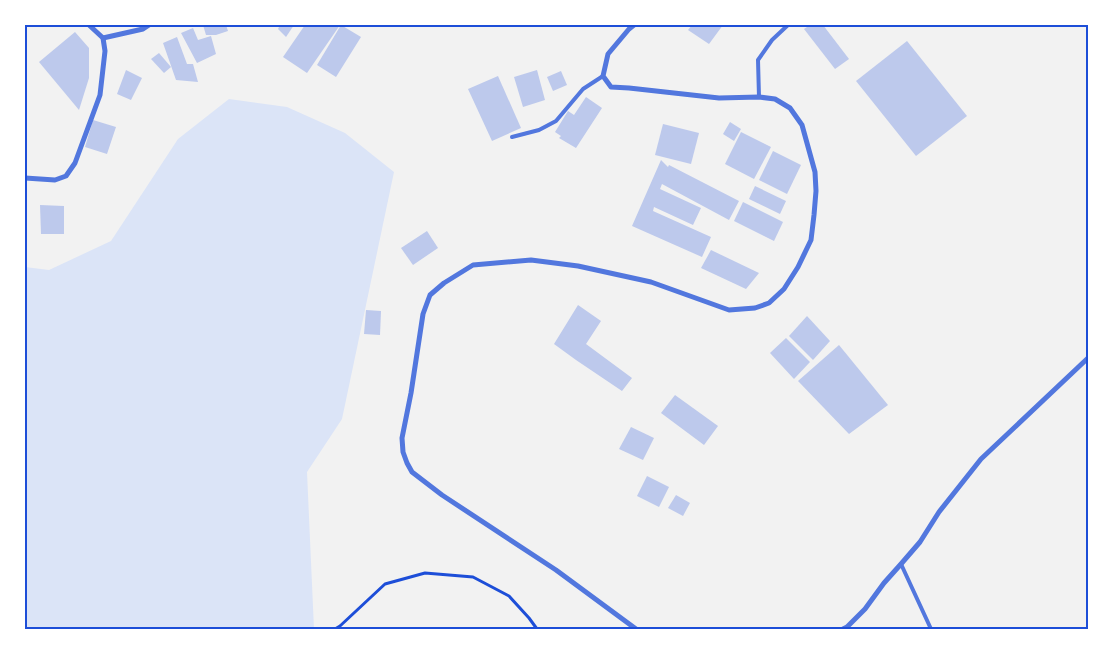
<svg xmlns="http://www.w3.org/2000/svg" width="1113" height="654" font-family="'Fira Sans Condensed',sans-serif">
<rect width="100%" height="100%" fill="#f2f2f2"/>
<!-- green -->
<polygon fill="#dbe4f7" points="229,99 287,107 345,133 394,172 342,419 307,472 314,629 25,629 25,267 49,270 111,241 178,139"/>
<!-- building -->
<g fill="#bdc9ec">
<polygon points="203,25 226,25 228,31 216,35 206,35"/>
<polygon points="280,25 294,25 286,37 278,29"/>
<polygon points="305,25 340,25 307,73 283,57"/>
<polygon points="341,25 361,37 336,77 317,65"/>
<polygon points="692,25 723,25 709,44 688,30"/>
<polygon points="810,25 823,25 849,59 835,69 804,29"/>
<polygon points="193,28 198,40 211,36 216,54 197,63 181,33"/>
<polygon points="75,32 89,48 89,78 79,110 39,62"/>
<polygon points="177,37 187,64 193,64 198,82 176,80 163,43"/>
<polygon points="907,41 967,116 916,156 856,81"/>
<polygon points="159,53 171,67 164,73 151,59"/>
<polygon points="126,70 142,78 131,100 117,94"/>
<polygon points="537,70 545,100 523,107 514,77"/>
<polygon points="561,71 567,85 553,91 547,77"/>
<polygon points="498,76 521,128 492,141 468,89"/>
<polygon points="586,97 602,108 576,148 559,138 561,136 555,132 568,111 574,115"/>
<polygon points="93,120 116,127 107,154 85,147"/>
<polygon points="730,122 741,129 734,141 723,134"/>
<polygon points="663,124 699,133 691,164 655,155"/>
<polygon points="741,132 771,147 754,179 725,164"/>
<polygon points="773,151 801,165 787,194 759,180"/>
<polygon points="661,160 668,167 669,165 739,201 729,220 662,184 660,189 701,208 693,225 654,207 653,211 711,237 702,257 632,226"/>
<polygon points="755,186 786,201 780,214 749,199"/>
<polygon points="743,202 783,222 774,241 734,221"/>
<polygon points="40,205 64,206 64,234 41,234"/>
<polygon points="427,231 438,248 413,265 401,248"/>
<polygon points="711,250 759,273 746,289 701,268"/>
<polygon points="578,305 601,321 586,344 632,378 622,391 576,360 554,344"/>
<polygon points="366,310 381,311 380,335 364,334"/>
<polygon points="807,316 830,341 813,360 789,336"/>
<polygon points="786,338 810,362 794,379 770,353"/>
<polygon points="839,345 888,405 849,434 798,381"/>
<polygon points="675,395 718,426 704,445 661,413"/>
<polygon points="631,427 654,438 643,460 619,449"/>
<polygon points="647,476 669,487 659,507 637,496"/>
<polygon points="676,495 690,503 683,516 668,508"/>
</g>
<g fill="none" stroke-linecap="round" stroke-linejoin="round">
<!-- path -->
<polyline stroke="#1d4ed8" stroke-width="3" points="335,629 340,626 385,584 425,573 473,577 509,596 529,618 537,629"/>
<!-- service -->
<g stroke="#5277de" stroke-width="4">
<polyline points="759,97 758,60 772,40 788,25"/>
<polyline points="512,137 539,130 556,121 583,89 603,76"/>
<polyline points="901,564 931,629"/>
</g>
<!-- minor -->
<g stroke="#5277de" stroke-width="5">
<polyline points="634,25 629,29 608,54 603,76 611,87 629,88 719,98 759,97 775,99 790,108 802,125 815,172 816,191 814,215 811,240 798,267 784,289 769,303 755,308 729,310 651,282 578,266 531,260 473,265 444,283 430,295 423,314 411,393 402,438 403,452 407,463 412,472 442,495 556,570 636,629"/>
<polyline points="103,38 143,29 149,25"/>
<polyline points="25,178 55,180 66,176 75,163 100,95 105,51 103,38 89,25"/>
<polyline points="843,629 847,627 865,609 884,583 901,564 920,542 939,512 981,459 1088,358"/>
</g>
</g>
<!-- border -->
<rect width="1113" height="654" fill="none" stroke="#ffffff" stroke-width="52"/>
<rect x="26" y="26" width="1061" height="602" fill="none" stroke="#1d4ed8" stroke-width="2"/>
</svg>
